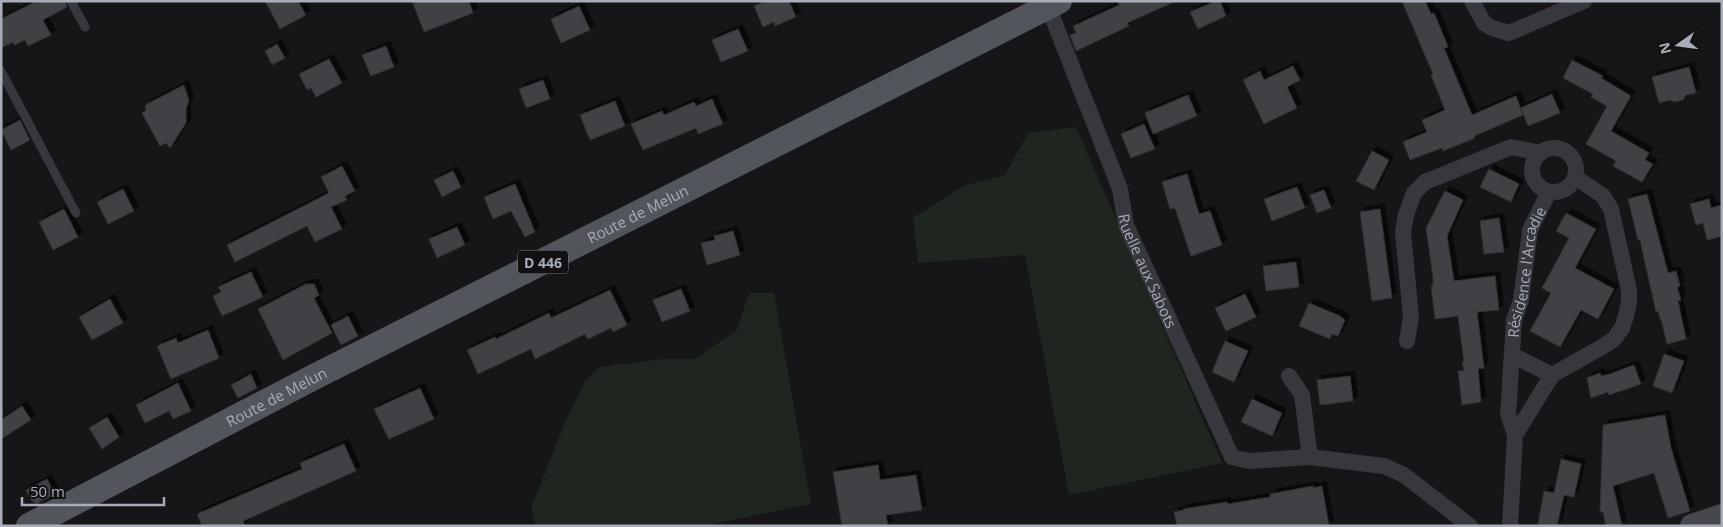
<svg xmlns="http://www.w3.org/2000/svg" width="1723" height="527" font-family="'Open Sans',sans-serif">
<defs>
<filter id="shadow"><feDropShadow dx="4.5" dy="-4.5" stdDeviation="0" flood-color="#0009"/></filter>
</defs>
<rect width="100%" height="100%" fill="#161618"/>
<!-- green -->
<g fill="#1e261f">
<polygon points="1076,127 1222,463 1069,495 1025,255 918,263 913,218 963,186 1005,175 1028,133"/>
<polygon points="749,293 774,293 811,504 703,526 536,526 531,508 566,420 586,380 600,367 663,359 695,359 737,330"/>
</g>
<!-- building -->
<g fill="#404145" stroke="#303034" filter="url(#shadow)">
<polygon points="37,1 65,1 67,7 43,20 51,35 28,46 25,40 14,45 13,42 1,48 1,19"/>
<polygon points="265,1 298,1 306,15 280,29"/>
<polygon points="412,1 469,1 473,13 424,32"/>
<polygon points="766,1 789,1 796,17 775,26 774,22 763,27 754,6"/>
<polygon points="1117,1 1176,1 1127,23 1129,26 1076,51 1070,35 1076,33 1073,26 1119,5"/>
<polygon points="1216,1 1220,1 1226,16 1198,29 1190,12"/>
<polygon points="1402,1 1425,1 1431,14 1434,13 1448,47 1444,48 1472,115 1516,96 1523,115 1474,136 1475,138 1443,151 1442,148 1410,160 1403,142 1427,132 1422,120 1445,110 1431,75 1433,74"/>
<polygon points="579,6 590,30 561,43 551,19"/>
<polygon points="738,29 748,51 721,62 712,40"/>
<polygon points="277,44 285,58 272,65 265,51"/>
<polygon points="386,46 394,67 371,76 362,55"/>
<polygon points="329,59 342,83 316,97 311,88 307,90 299,74"/>
<polygon points="1572,60 1603,76 1601,78 1631,96 1611,131 1649,153 1645,160 1653,164 1642,182 1613,166 1616,161 1586,144 1607,106 1591,97 1593,94 1563,78"/>
<polygon points="1293,66 1300,80 1287,87 1297,108 1264,124 1243,80 1260,71 1264,80"/>
<polygon points="1689,67 1696,93 1686,95 1683,100 1674,102 1670,100 1659,103 1652,77"/>
<polygon points="543,80 550,99 526,108 519,89"/>
<polygon points="184,85 189,101 186,108 186,123 170,148 166,143 160,146 142,113 146,110 145,105"/>
<polygon points="1552,94 1560,113 1528,126 1521,108"/>
<polygon points="1188,95 1197,116 1153,134 1145,113"/>
<polygon points="712,99 723,124 698,134 696,128 643,150 631,124 662,111 664,115 694,102 696,106"/>
<polygon points="615,101 625,126 590,140 580,115"/>
<polygon points="20,120 30,140 11,150 1,130"/>
<polygon points="1144,124 1155,149 1131,158 1121,134"/>
<polygon points="1372,151 1389,160 1374,190 1356,181"/>
<polygon points="342,166 355,191 345,196 347,200 331,207 342,229 315,242 307,226 235,262 227,245 329,193 321,177"/>
<polygon points="1489,169 1519,184 1511,202 1480,187"/>
<polygon points="453,171 461,187 442,197 434,180"/>
<polygon points="1187,174 1199,214 1210,211 1222,245 1191,256 1175,208 1170,209 1162,182"/>
<polygon points="515,184 535,232 525,237 511,211 493,219 484,197"/>
<polygon points="1297,187 1305,208 1272,221 1264,199"/>
<polygon points="123,189 134,211 108,224 97,202"/>
<polygon points="1324,190 1331,208 1317,213 1310,195"/>
<polygon points="1445,191 1463,200 1447,236 1454,281 1495,276 1499,310 1477,312 1484,368 1478,369 1481,402 1462,405 1458,371 1464,371 1462,362 1464,362 1458,316 1435,319 1431,286 1433,286 1433,277 1426,228"/>
<polygon points="1647,194 1668,273 1676,271 1680,286 1677,287 1681,300 1678,301 1686,339 1667,344 1661,319 1660,319 1658,311 1656,312 1640,240 1638,240 1628,199"/>
<polygon points="1709,199 1711,208 1722,205 1722,236 1707,240 1703,223 1696,225 1690,204"/>
<polygon points="64,209 78,237 53,250 39,222"/>
<polygon points="1380,209 1392,298 1372,301 1360,212"/>
<polygon points="1566,213 1596,229 1575,268 1614,289 1598,319 1581,310 1560,347 1530,331 1551,293 1542,288 1569,238 1556,231"/>
<polygon points="1499,218 1504,252 1484,254 1480,221"/>
<polygon points="457,227 465,245 437,258 429,239"/>
<polygon points="733,231 740,255 707,265 701,243 715,240 714,236"/>
<polygon points="1296,262 1299,287 1266,291 1263,266"/>
<polygon points="251,272 263,297 222,316 213,296 221,292 218,287"/>
<polygon points="306,284 314,284 319,295 314,298 332,333 283,360 258,309"/>
<polygon points="681,289 690,311 662,322 653,300"/>
<polygon points="610,290 627,325 613,332 611,328 588,339 585,334 535,359 531,349 478,374 467,350 495,337 496,339 549,313 551,318"/>
<polygon points="1245,294 1256,317 1226,331 1215,308"/>
<polygon points="110,299 123,323 92,340 79,317"/>
<polygon points="1309,303 1340,316 1345,320 1338,336 1332,334 1330,339 1299,326"/>
<polygon points="348,316 358,336 341,345 331,325"/>
<polygon points="208,330 219,358 171,379 157,346 176,338 178,343"/>
<polygon points="1225,341 1248,351 1234,382 1212,372"/>
<polygon points="1664,354 1684,361 1672,393 1653,386"/>
<polygon points="1634,365 1641,384 1609,395 1608,392 1591,398 1587,378 1600,373 1601,376 1610,374"/>
<polygon points="251,374 257,388 238,398 231,385"/>
<polygon points="1350,376 1353,401 1320,405 1317,380"/>
<polygon points="178,383 191,411 173,419 169,411 145,423 136,405"/>
<polygon points="420,388 434,419 389,439 374,409"/>
<polygon points="1252,399 1282,413 1272,436 1241,422"/>
<polygon points="22,406 31,420 1,439 1,420"/>
<polygon points="1665,415 1671,448 1690,511 1668,518 1654,473 1613,486 1622,526 1606,526 1603,512 1600,512 1603,425"/>
<polygon points="107,417 119,437 102,449 89,428"/>
<polygon points="344,444 356,471 243,521 245,526 202,526 197,514 302,469 300,463"/>
<polygon points="1561,459 1581,464 1574,497 1564,495 1557,526 1538,524 1544,491 1554,493"/>
<polygon points="878,465 880,480 916,475 922,510 886,515 888,526 842,526 833,472"/>
<polygon points="47,479 55,494 36,504 31,500 26,490"/>
<polygon points="1313,486 1313,488 1322,486 1329,526 1177,526 1174,512 1184,510 1183,509 1227,502 1228,504 1270,497 1270,494"/>
</g>
<g fill="none" stroke-linecap="round" stroke-linejoin="round">
<!-- lane -->
<g stroke="#37383d" stroke-width="9">
<polyline points="71,1 85,27"/>
<polyline points="1,71 76,213"/>
</g>
<!-- street -->
<g stroke="#37383d" stroke-width="16">
<path id="s1" d="M1046,1L1120,189L1126,225L1232,457L1249,461L1310,457L1384,466L1404,475L1470,526"/>
<polyline points="1472,1 1484,23 1492,28 1509,33 1584,1"/>
<circle cx="1554" cy="170" r="22"/>
<polyline points="1407,341 1411,317 1403,232 1406,215 1414,193 1425,182 1511,147 1540,153"/>
<polyline points="1512,355 1552,375"/>
<polyline points="1289,376 1302,395 1310,457"/>
<path id="s2" d="M1515,435L1508,414L1514,320L1521,300L1530,230L1549,192"/>
<polyline points="1510,526 1515,435 1552,375 1602,347 1614,339 1622,328 1626,316 1629,302 1629,290 1611,209 1603,196 1575,177"/>
</g>
<!-- secondary -->
<polyline stroke="#45474d" stroke-width="24" points="1692,526 1722,516"/>
<!-- primary -->
<path stroke="#53555c" stroke-width="26" id="s3" d="M29,526L312,378L1059,1"/>
</g>
<g text-anchor="middle" dominant-baseline="central" stroke-width="4" stroke-linejoin="round" paint-order="stroke">
<!-- shield labels -->
<rect fill="#111113" stroke="#7b7e86" stroke-width="1" x="518" y="250.5" width="50" height="23" rx="4"/>
<g font-size="14" font-weight="bold" fill="#a8adb8">
<text x="543" y="262">D 446</text>
</g>
<!-- street labels -->
<g font-size="15" fill="#a8adb8" stroke="#111113">
<text stroke="none"><textPath href="#s3" startOffset="684">Route de Melun</textPath></text>
<text stroke="none"><textPath href="#s1" startOffset="289">Ruelle aux Sabots</textPath></text>
<text stroke="none"><textPath href="#s2" startOffset="166">Résidence l'Arcadie</textPath></text>
<text stroke="none"><textPath href="#s3" startOffset="279">Route de Melun</textPath></text>
</g>
</g>
<!-- border -->
<rect width="1723" height="527" fill="none" stroke="#a8adb8" stroke-width="5"/>
<!-- north arrow -->
<g transform="translate(1678 45) rotate(256)" stroke="#111113" stroke-width="4" paint-order="stroke">
<path d="M0-4L9 19L0 12L-9 19Z" fill="#a8adb8"/>
<text y="-8" font-size="14" font-weight="bold" text-anchor="middle" fill="#a8adb8">N</text>
</g>
<!-- scale -->
<path d="M22 497v8h142v-8" fill="none" stroke="#a8adb8" stroke-width="2.5"/>
<text x="30" y="497" font-size="15" fill="#a8adb8" stroke="#111113" stroke-width="4" paint-order="stroke">50 m</text>
</svg>
